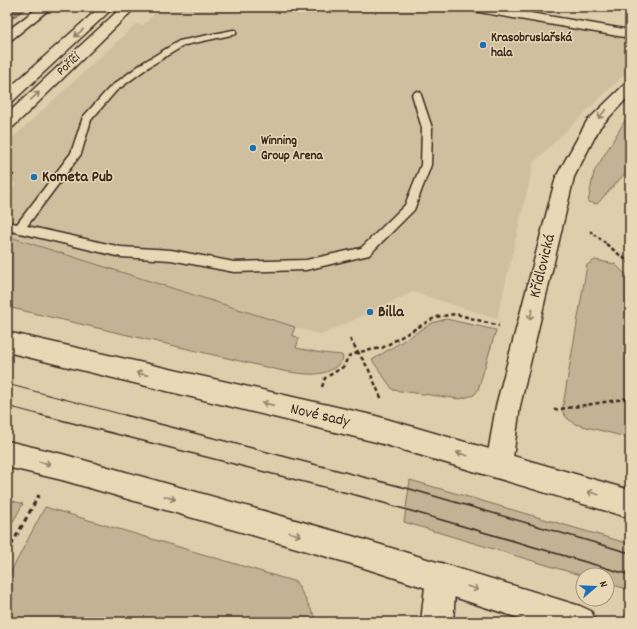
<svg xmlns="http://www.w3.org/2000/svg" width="637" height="629" font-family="Dekko,sans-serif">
<rect width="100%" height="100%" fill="#deceac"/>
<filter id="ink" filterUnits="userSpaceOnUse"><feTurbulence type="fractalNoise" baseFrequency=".025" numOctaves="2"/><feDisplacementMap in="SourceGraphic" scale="8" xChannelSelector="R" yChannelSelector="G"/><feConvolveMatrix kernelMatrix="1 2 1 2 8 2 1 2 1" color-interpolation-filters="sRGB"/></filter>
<g filter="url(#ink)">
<!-- built -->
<polygon fill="#d0bf9f" points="161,7 439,7 630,39 630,69 534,162 497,319 413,292 321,335 7,236 7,192 16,184 7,181 7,143 136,24 143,25"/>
<!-- green -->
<g fill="#c3b294" stroke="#7f6e59">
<polygon points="626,119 630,119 630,168 597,204 588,202 594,172"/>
<path d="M7,236L295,327L292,335L299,338L296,348L322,353L342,355L343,359C328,380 305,374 283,371L7,307Z"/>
<polygon points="595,260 615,264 630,279 630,438 575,424 567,418 562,411 587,265"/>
<polygon points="446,319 496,330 478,390 474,395 460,399 393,390 372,360 432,323"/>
<polygon points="410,480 630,544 630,590 607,583 607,575 583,576 404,522"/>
<polygon points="7,499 23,504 7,532"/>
<polygon points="45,507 296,582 318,622 7,622 7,579"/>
</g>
<!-- water -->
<polygon fill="#9a8870" stroke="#74624f" points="7,7 28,7 7,22"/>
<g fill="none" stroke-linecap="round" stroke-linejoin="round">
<defs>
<polygon id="service" points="233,30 236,30 236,34 185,45 150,66 116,91 91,120 81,154 27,226 121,247 171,250 234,262 306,260 361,248 405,205 421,165 422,128 412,94 417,91 420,92 432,128 431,165 414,210 369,255 306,270 234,272 171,260 121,257 7,230 7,222 17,224 71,153 83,117 110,87 144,62 179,41"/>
<polygon id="pedestrian" points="39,7 52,7 11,40 7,41 7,31"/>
<g id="minor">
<polygon points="467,7 496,7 630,30 630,38 473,11"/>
<polygon points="630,82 630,95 600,127 574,177 520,406 512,465 508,474 499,478 490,474 486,465 496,406 556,177 587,121 625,84"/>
<polygon points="441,563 452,567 456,578 453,622 421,622 426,578 430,567"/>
</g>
<g id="secondary">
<polygon points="7,332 376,416 630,490 630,518 376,442 7,352"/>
<polygon points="7,441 62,454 352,536 580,606 591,611 596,622 531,622 352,564 62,480 7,467"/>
</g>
<g id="primary">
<polygon points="100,7 114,7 13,101 7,103 7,90"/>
<polygon points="122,7 136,7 13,127 7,128 7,114"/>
</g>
</defs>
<!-- service casing -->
<use href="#service" stroke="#3b2a1e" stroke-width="3"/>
<!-- pedestrian casing -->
<use href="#pedestrian" stroke="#3b2a1e" stroke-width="3"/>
<!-- minor casing -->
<use href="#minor" stroke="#3b2a1e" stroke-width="3"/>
<!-- secondary casing -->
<use href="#secondary" stroke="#3b2a1e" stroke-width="3"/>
<!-- primary casing -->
<use href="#primary" stroke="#3b2a1e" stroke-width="3"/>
<!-- path-far2 -->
<g stroke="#3b2a1e" stroke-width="2" stroke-dasharray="3 2.5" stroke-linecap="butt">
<polyline points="7,173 14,175"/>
<polyline points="590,231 608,245"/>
</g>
<!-- path-far1 -->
<g stroke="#3b2a1e" stroke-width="2.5" stroke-dasharray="4 3" stroke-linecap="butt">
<polyline points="606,244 630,263"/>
<polyline points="350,339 368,368 382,400"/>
<polyline points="322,387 325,378 343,367 349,356 359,352 382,348 436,317 456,314 499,326"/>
<polyline points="554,410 630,398"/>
</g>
<!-- path -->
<polyline stroke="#3b2a1e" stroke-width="3" stroke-dasharray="5 4" stroke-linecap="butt" points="7,553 39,495"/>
<!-- service -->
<use href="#service" fill="#e9d8b5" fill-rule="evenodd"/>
<!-- pedestrian -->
<use href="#pedestrian" fill="#e9d8b5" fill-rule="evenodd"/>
<!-- minor -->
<use href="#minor" fill="#e9d8b5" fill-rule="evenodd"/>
<!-- secondary -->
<use href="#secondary" fill="#e9d8b5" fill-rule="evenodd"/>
<!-- primary -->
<use href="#primary" fill="#e9d8b5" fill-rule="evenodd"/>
<!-- tram-far1 -->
<g stroke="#3b2a1e" stroke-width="1">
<polyline points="7,384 128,416"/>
<polyline points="7,406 45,416"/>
</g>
<!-- tram -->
<g stroke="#3b2a1e" stroke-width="1.5">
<polyline points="41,415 363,497 630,575"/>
<polyline points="125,415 410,489 630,553"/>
</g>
</g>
<!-- one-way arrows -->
<defs><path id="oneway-shaft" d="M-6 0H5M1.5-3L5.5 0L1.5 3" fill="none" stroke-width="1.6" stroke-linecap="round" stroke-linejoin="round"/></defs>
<g stroke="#92816a">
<use href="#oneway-shaft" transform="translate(79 33) rotate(138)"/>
<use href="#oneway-shaft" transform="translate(35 96) rotate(-43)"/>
<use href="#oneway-shaft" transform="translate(602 114) rotate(131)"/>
<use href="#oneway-shaft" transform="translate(531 314) rotate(104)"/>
<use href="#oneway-shaft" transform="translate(142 374) rotate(-167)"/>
<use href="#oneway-shaft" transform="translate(268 404) rotate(-167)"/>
<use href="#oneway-shaft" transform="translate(462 454) rotate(-164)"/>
<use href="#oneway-shaft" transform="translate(45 463) rotate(13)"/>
<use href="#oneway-shaft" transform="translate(593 493) rotate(-163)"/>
<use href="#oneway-shaft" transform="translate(170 498) rotate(16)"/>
<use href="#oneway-shaft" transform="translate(295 534) rotate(16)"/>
<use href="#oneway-shaft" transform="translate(473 588) rotate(17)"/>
</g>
</g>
<!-- markers -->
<g fill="#1f6fb2" stroke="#e9d8b5" stroke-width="1.5">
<circle cx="483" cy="45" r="4"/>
<circle cx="253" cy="148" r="4"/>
<circle cx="34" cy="177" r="4"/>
<circle cx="370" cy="312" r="4"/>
</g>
<g text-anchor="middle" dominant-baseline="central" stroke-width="3" stroke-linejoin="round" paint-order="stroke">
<!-- far-poi labels -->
<g font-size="13" font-weight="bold" fill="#3b2a1e" stroke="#e9d8b5" text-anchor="start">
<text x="491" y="38">Krasobruslařská<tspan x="491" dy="15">hala</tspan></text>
<text x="261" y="141">Winning<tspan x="261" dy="15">Group Arena</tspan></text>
</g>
<!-- far-street labels -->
<g font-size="13" fill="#3b2a1e" stroke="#e9d8b5">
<text transform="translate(69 65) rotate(-43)">Poříčí</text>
</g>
<!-- poi labels -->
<g font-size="16" font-weight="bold" fill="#3b2a1e" stroke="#e9d8b5" text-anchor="start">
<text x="42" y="177">Kometa Pub</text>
<text x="378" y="312">Billa</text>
</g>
<!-- street labels -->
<g font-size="16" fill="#3b2a1e" stroke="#e9d8b5">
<text transform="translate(543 266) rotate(-76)">Křídlovická</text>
<text transform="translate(320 416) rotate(13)">Nové sady</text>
</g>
</g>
<!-- margin -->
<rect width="637" height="629" fill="none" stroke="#e9d8b5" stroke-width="24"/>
<rect x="12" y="12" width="613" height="605" fill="none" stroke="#3b2a1e" stroke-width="1.5" filter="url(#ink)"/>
<!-- north arrow -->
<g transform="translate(595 587) rotate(71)"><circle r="19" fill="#e9d8b5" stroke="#a39279"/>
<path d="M0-3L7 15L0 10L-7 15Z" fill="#1f6fb2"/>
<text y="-6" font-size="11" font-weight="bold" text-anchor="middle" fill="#3b2a1e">N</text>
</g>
</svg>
